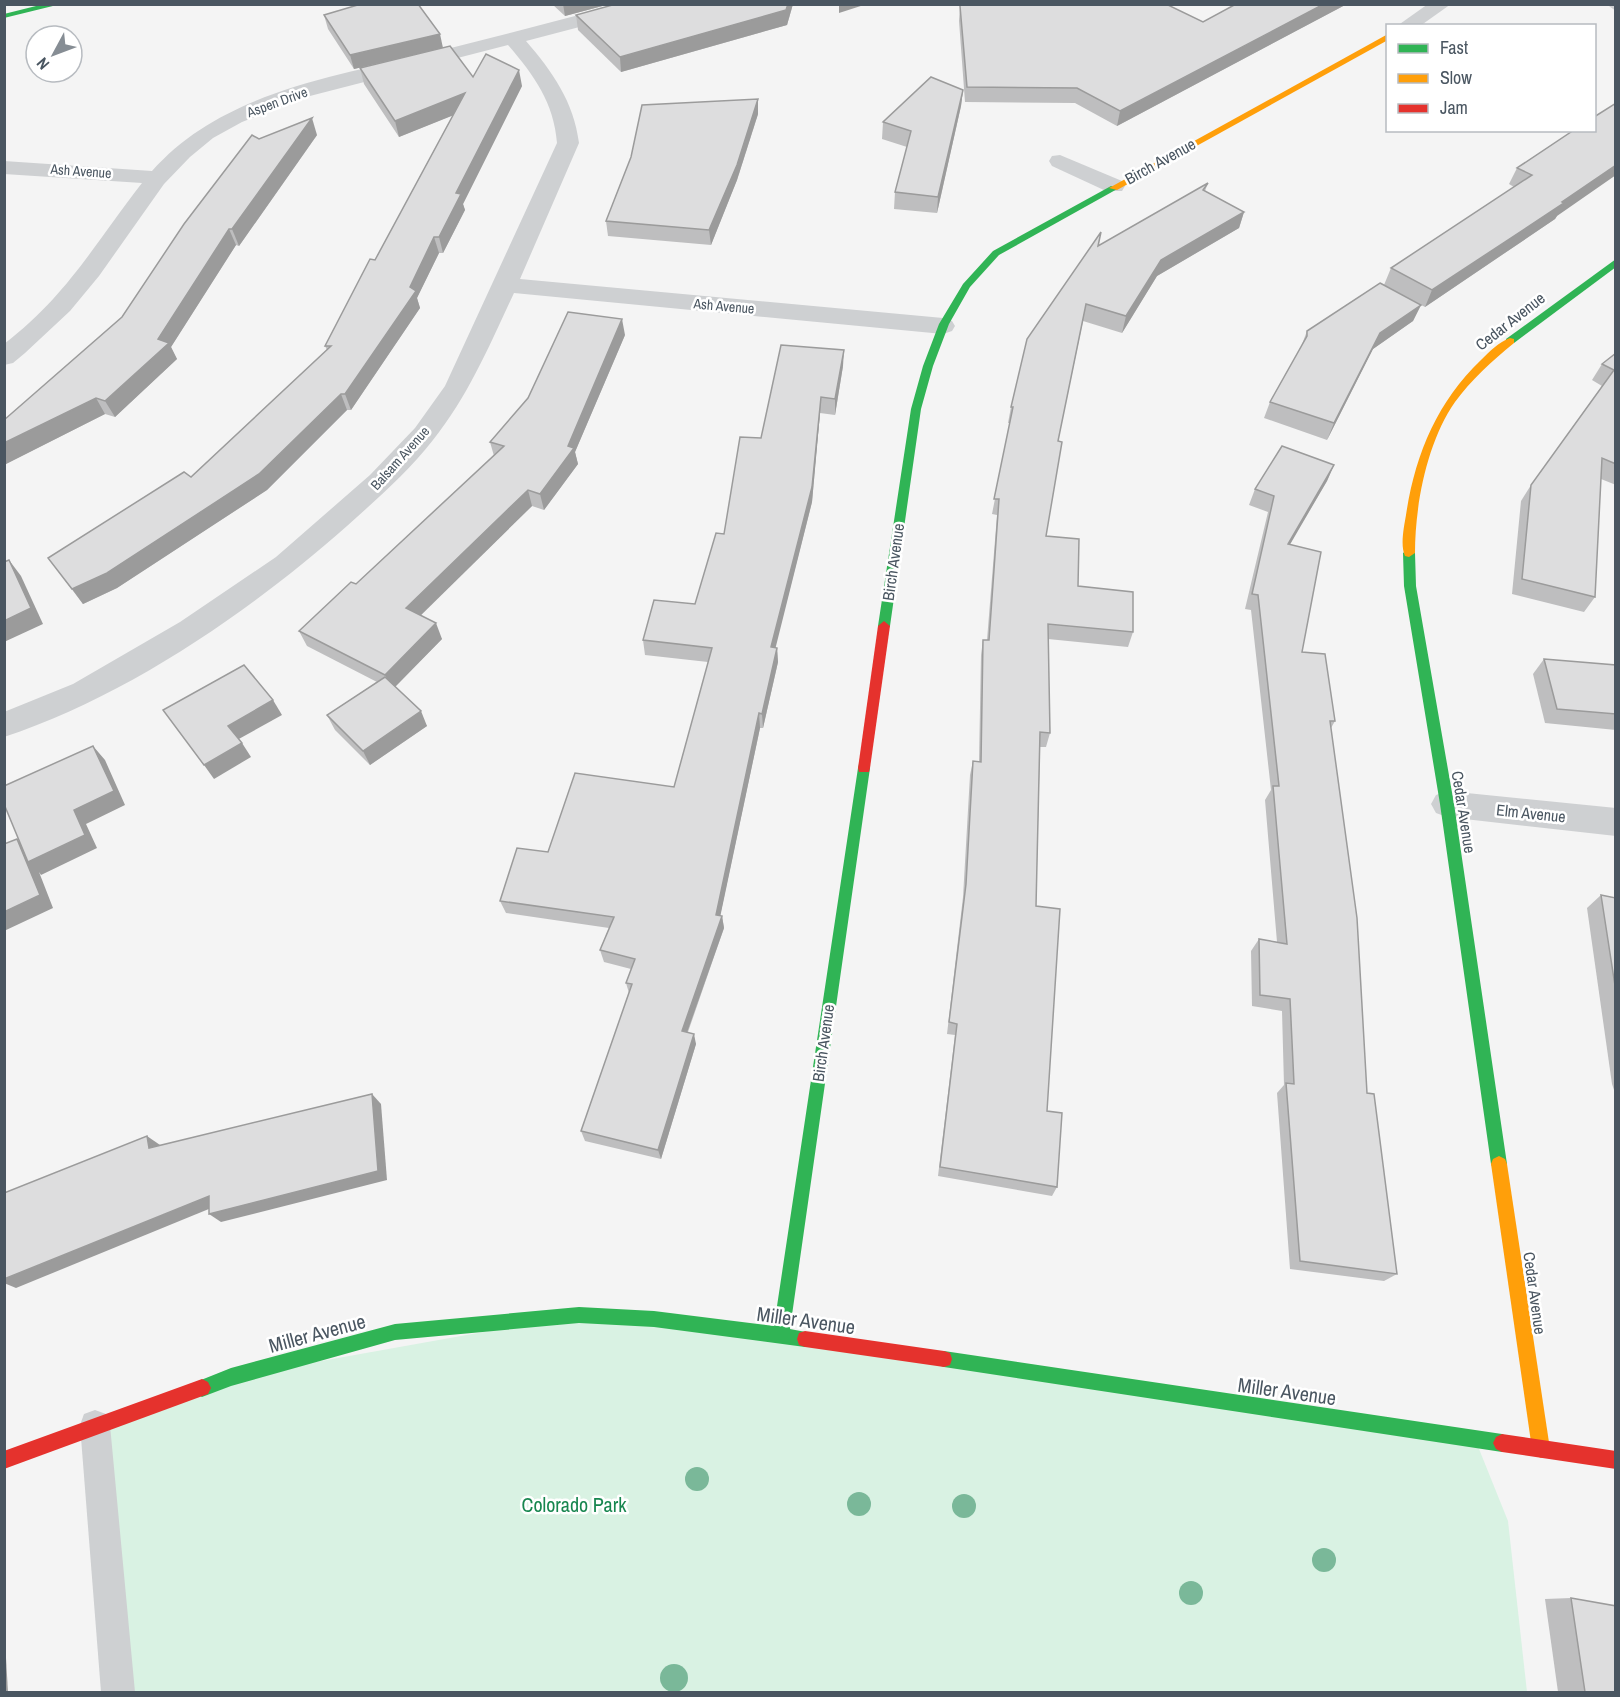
<svg xmlns="http://www.w3.org/2000/svg" width="1620" height="1697" font-family="'Archivo Narrow',sans-serif">
<rect width="100%" height="100%" fill="#f4f4f4"/>
<!-- green -->
<polygon fill="#d9f2e3" points="579,1315 1475,1439 1508,1521 1527,1692 118,1692 95,1425 231,1377"/>
<g fill="none" stroke-linecap="round" stroke-linejoin="round">
<!-- lane -->
<polygon fill="#ced0d2" fill-rule="evenodd" points="95,1410 106,1414 110,1425 135,1692 101,1692 80,1425 84,1414"/>
<!-- street -->
<g fill="#ced0d2" fill-rule="evenodd">
<path d="M621,4H654L652,8L526,41C552,71 574,102 579,143L520,279L943,318L952,321L955,326L952,331L943,334L514,293C490,344 469,395 433,440C408,472 377,499 347,526C251,611 126,697 4,737V712L73,684L180,622L276,557L370,475L415,428L445,386L557,143C554,103 534,75 508,45L306,97L242,122L213,138L190,157L164,184L99,276L70,311L25,353L13,363L4,365V344C67,296 95,243 142,183L4,174V161L152,171C221,93 331,77 427,54C492,38 556,21 621,4Z"/>
<polygon points="1428,4 1451,4 1420,26 1397,26"/>
<polygon points="1606,4 1616,4 1616,11"/>
<polygon points="1060,155 1122,181 1125,186 1122,191 1106,191 1052,166 1049,161 1052,156"/>
<polygon points="1447,791 1616,808 1616,836 1447,817 1436,813 1431,804 1436,795"/>
</g>
<!-- fast -->
<g fill="#30b455" fill-rule="evenodd">
<polygon points="44,4 61,4 4,18 4,14"/>
<polygon points="1111,186 1119,188 999,255 970,287 949,324 933,366 921,409 890,626 888,629 880,629 878,626 911,409 923,366 939,324 963,284 993,251"/>
<polygon points="1616,259 1616,267 1514,343 1506,343 1506,339"/>
<polygon points="1409,549 1415,553 1416,586 1454,804 1507,1164 1505,1169 1499,1172 1493,1169 1491,1164 1440,804 1404,586 1403,553"/>
<polygon points="864,763 869,764 870,768 790,1329 811,1333 813,1339 811,1345 805,1347 654,1327 579,1323 395,1340 231,1386 202,1397 196,1394 193,1388 196,1382 231,1368 395,1324 579,1307 654,1311 774,1326 858,768 859,764"/>
<polygon points="944,1351 1502,1434 1508,1437 1511,1443 1508,1449 1502,1452 944,1367 938,1365 936,1359 938,1353"/>
</g>
<!-- slow -->
<g fill="#ff9f0a" fill-rule="evenodd">
<polygon points="1388,34 1388,40 1117,190 1109,188"/>
<path d="M1510,338L1514,339V343C1492,361 1471,380 1455,402C1427,442 1415,505 1415,553L1409,557L1405,556C1400,545 1404,527 1406,515C1415,455 1437,402 1481,360C1489,352 1499,342 1510,338Z"/>
<polygon points="1499,1156 1505,1159 1507,1164 1550,1449 1547,1455 1541,1458 1535,1455 1532,1449 1491,1164 1493,1159"/>
</g>
<!-- jam -->
<g fill="#e5322d" fill-rule="evenodd">
<polygon points="884,621 890,626 870,768 869,772 859,772 858,768 878,626"/>
<polygon points="805,1331 944,1351 950,1353 952,1359 950,1365 944,1367 805,1347 799,1345 797,1339 799,1333"/>
<polygon points="202,1379 208,1382 211,1388 208,1394 4,1469 4,1451"/>
<polygon points="1502,1434 1616,1451 1616,1469 1502,1452 1496,1449 1493,1443 1496,1437"/>
</g>
</g>
<!-- trees -->
<g fill="#7ab899">
<circle cx="697" cy="1479" r="12"/>
<circle cx="859" cy="1504" r="12"/>
<circle cx="964" cy="1506" r="12"/>
<circle cx="1324" cy="1560" r="12"/>
<circle cx="1191" cy="1593" r="12"/>
<circle cx="674" cy="1678" r="14"/>
</g>
<!-- wall -->
<g fill="#bebebf">
<polygon points="552,4 610,4 565,16"/>
<polygon points="616,4 793,4 787,25 621,72 578,30 576,15"/>
<polygon points="1236,4 1347,4 1117,126 1075,103 965,102 959,21 960,6 1203,22"/>
<polygon points="324,15 443,47 473,77 522,86 463,204 465,210 443,253 439,253 417,298 420,308 351,410 347,410 267,490 117,588 83,604 48,558 191,477 327,350 325,346 375,260 453,115 399,137 364,84 360,68 420,53 354,69 328,29"/>
<polygon points="963,90 961,106 937,213 894,209 895,192 907,147 882,139 883,122"/>
<polygon points="758,99 758,114 737,180 711,245 608,236 606,221"/>
<polygon points="1574,130 1557,216 1555,219 1425,307 1384,285 1391,268 1514,187 1509,184 1517,168"/>
<polygon points="317,135 239,246 236,245 171,347 177,359 115,417 105,414 4,465 122,317 259,139"/>
<polygon points="1208,183 1205,191 1244,212 1239,228 1157,276 1122,333 1083,321 1058,441 1046,536 1078,586 1133,632 1128,647 1048,639 1050,733 1046,747 1040,747 1036,906 1047,1111 1057,1187 1052,1196 938,1176 955,1035 947,1034 963,897 970,775 973,761 979,761 981,655 983,640 987,640 997,515 992,514 1010,423 1008,423 1011,407 1098,246"/>
<polygon points="1421,305 1413,321 1373,349 1327,440 1264,418 1270,402 1301,347 1307,331"/>
<polygon points="625,335 575,452 578,464 544,510 532,506 420,615 442,639 395,687 427,726 370,765 335,730 327,715 377,682 307,646 299,631 356,584 494,456 490,442"/>
<polygon points="1616,353 1616,485 1601,479 1595,597 1584,612 1512,594 1521,501 1531,485 1602,386 1592,380 1602,364"/>
<polygon points="843,366 835,415 820,413 812,502 775,647 777,648 778,662 763,728 760,728 720,916 722,916 724,928 688,1032 696,1044 661,1159 585,1141 581,1131 629,993 626,983 631,969 604,962 600,950 609,928 506,913 500,901 548,852 674,787 708,662 645,655 643,640 695,604 724,534 761,438"/>
<polygon points="1334,465 1327,481 1289,545 1302,652 1335,721 1331,728 1367,1093 1397,1274 1384,1281 1290,1269 1277,1093 1284,1085 1282,1011 1252,1006 1251,951 1259,939 1277,942 1265,800 1271,790 1251,610 1245,609 1268,512 1249,505 1255,489"/>
<polygon points="1544,659 1616,665 1616,730 1545,723 1533,674"/>
<polygon points="1601,895 1616,898 1616,1096 1612,1084 1587,908"/>
<polygon points="1571,1598 1616,1692 1558,1692 1545,1599"/>
</g>
<!-- shaded-wall -->
<g fill="#9b9b9b">
<polygon points="563,4 610,4 565,16"/>
<polygon points="788,4 793,4 787,25 621,72 620,57"/>
<polygon points="839,4 867,4 839,13"/>
<polygon points="1324,4 1347,4 1117,126 1120,111"/>
<polygon points="440,34 443,48 354,69 350,55"/>
<polygon points="519,70 522,86 463,204 465,210 443,253 439,237 456,193"/>
<polygon points="963,90 961,106 937,213 938,197"/>
<polygon points="465,93 469,109 399,137 395,121"/>
<polygon points="758,99 758,114 737,180 711,245 709,230"/>
<polygon points="312,118 317,135 239,246 232,229"/>
<polygon points="1616,165 1616,175 1557,216 1555,219 1425,307 1432,290"/>
<polygon points="1244,212 1239,228 1157,276 1122,333 1126,316 1161,260"/>
<polygon points="229,229 236,245 171,347 177,359 115,417 105,401 158,339"/>
<polygon points="434,237 439,253 417,298 420,308 351,410 345,394 410,287"/>
<polygon points="1421,305 1413,321 1373,349 1327,440 1334,423 1380,333"/>
<polygon points="622,319 625,335 575,452 578,464 544,510 540,494 568,446"/>
<polygon points="844,350 843,366 835,415 835,399"/>
<polygon points="341,394 347,410 267,490 117,588 83,604 72,589"/>
<polygon points="821,397 820,413 812,502 772,662 771,647"/>
<polygon points="96,398 105,414 4,465 4,443"/>
<polygon points="1334,465 1327,481 1281,560 1288,544"/>
<polygon points="528,490 532,506 412,624 406,608"/>
<polygon points="9,560 21,576 43,624 4,642 4,621"/>
<polygon points="436,623 442,639 392,690 385,675"/>
<polygon points="777,648 778,662 763,728 762,714"/>
<polygon points="273,700 282,715 237,740 228,726"/>
<polygon points="421,711 427,726 370,765 363,751"/>
<polygon points="759,713 760,728 718,927 716,915"/>
<polygon points="242,743 251,757 214,779 204,765"/>
<polygon points="93,746 105,760 125,805 86,824 97,848 41,875 39,872 53,908 4,931 4,912 17,839 30,852 74,810"/>
<polygon points="722,916 724,928 684,1041 682,1031"/>
<polygon points="694,1034 696,1044 661,1159 658,1150"/>
<polygon points="372,1094 381,1104 387,1180 221,1222 209,1214"/>
<polygon points="147,1136 160,1145 162,1158 149,1148"/>
<polygon points="209,1196 221,1204 16,1288 4,1283 4,1279"/>
<polygon points="4,1641 5,1641 8,1692 4,1692"/>
</g>
<!-- building -->
<g fill="#ddddde" stroke="#9b9b9b" stroke-width="1.5">
<polygon points="361,4 418,4 440,34 350,55 324,15"/>
<polygon points="616,4 788,4 786,10 620,57 576,15"/>
<polygon points="963,4 1166,4 1203,22 1236,4 1324,4 1120,111 1077,88 967,87 960,6"/>
<polygon points="450,46 473,77 486,54 519,70 456,193 461,194 439,237 434,237 410,287 416,291 345,394 341,394 259,474 107,573 72,589 48,558 184,472 191,477 331,346 325,346 370,259 375,260 465,93 395,121 360,68"/>
<polygon points="931,77 963,90 938,197 895,192 911,131 883,122"/>
<polygon points="758,99 737,165 709,230 606,221 631,157 642,105"/>
<polygon points="1616,103 1616,165 1562,202 1564,203 1432,290 1391,268 1532,175 1517,168 1574,130 1594,130 1594,117"/>
<polygon points="312,118 232,229 229,229 158,339 169,343 105,401 96,398 4,443 4,420 122,317 184,224 252,135 259,139"/>
<polygon points="1208,183 1203,190 1244,212 1161,260 1126,316 1086,304 1058,441 1062,442 1046,536 1079,539 1078,586 1133,592 1133,632 1048,624 1050,733 1040,732 1036,906 1060,909 1047,1111 1062,1113 1057,1187 940,1167 957,1024 949,1022 966,884 973,761 981,762 983,640 989,640 999,499 994,499 1013,407 1011,407 1027,339 1101,232 1098,246"/>
<polygon points="1380,283 1421,305 1380,333 1334,423 1270,402 1307,336 1307,331"/>
<polygon points="568,312 622,319 568,446 574,448 540,494 528,490 406,608 436,623 385,675 299,631 351,582 356,584 504,446 490,442 528,398"/>
<polygon points="781,345 844,350 835,399 821,397 812,487 771,647 777,648 762,714 759,713 716,915 722,916 682,1031 694,1034 658,1150 581,1131 632,984 626,983 635,959 600,950 614,917 500,901 517,848 548,852 575,773 674,787 712,648 643,640 654,600 695,604 716,533 724,534 740,437 761,438"/>
<polygon points="1616,353 1616,464 1602,458 1595,597 1522,579 1531,485 1614,370 1602,364"/>
<polygon points="1282,446 1334,465 1288,544 1321,552 1302,652 1325,654 1335,721 1330,721 1357,918 1367,1093 1374,1094 1397,1274 1300,1261 1286,1083 1294,1084 1290,999 1260,995 1259,939 1287,944 1273,786 1279,786 1258,595 1252,594 1274,496 1255,489"/>
<polygon points="9,560 31,608 4,621 4,562"/>
<polygon points="1544,659 1616,665 1616,714 1557,709"/>
<polygon points="244,665 273,700 228,726 242,743 204,765 163,710"/>
<polygon points="385,677 421,711 363,751 327,715"/>
<polygon points="93,746 114,791 74,810 85,835 28,862 4,804 4,786"/>
<polygon points="17,839 40,895 4,912 4,844"/>
<polygon points="1601,895 1616,898 1616,992"/>
<polygon points="372,1094 378,1171 209,1214 209,1196 4,1279 4,1193 147,1136 149,1148"/>
<polygon points="1571,1598 1616,1606 1616,1692 1585,1692"/>
</g>
<g text-anchor="middle" dominant-baseline="central" stroke-width="5" stroke-linejoin="round" paint-order="stroke">
<!-- far-street labels -->
<g font-size="14" fill="#4a5661" stroke="#fff">
<text transform="translate(277 102) rotate(-20)">Aspen Drive</text>
<text transform="translate(81 171) rotate(4)">Ash Avenue</text>
<text transform="translate(724 306) rotate(5)">Ash Avenue</text>
<text transform="translate(400 458) rotate(-48)">Balsam Avenue</text>
</g>
<!-- street labels -->
<g font-size="16" fill="#4a5661" stroke="#fff">
<text transform="translate(1160 161) rotate(-29)">Birch Avenue</text>
<text transform="translate(1510 321) rotate(-38)">Cedar Avenue</text>
<text transform="translate(893 562) rotate(-82)">Birch Avenue</text>
<text transform="translate(1464 812) rotate(81)">Cedar Avenue</text>
<text transform="translate(1531 813) rotate(6)">Elm Avenue</text>
<text transform="translate(823 1043) rotate(-82)">Birch Avenue</text>
<text transform="translate(1535 1293) rotate(82)">Cedar Avenue</text>
</g>
<!-- near-street labels -->
<g font-size="20" fill="#4a5661" stroke="#fff">
<text transform="translate(806 1320) rotate(8)">Miller Avenue</text>
<text transform="translate(317 1333) rotate(-15)">Miller Avenue</text>
<text transform="translate(1287 1391) rotate(8)">Miller Avenue</text>
</g>
<!-- near-park labels -->
<g font-size="20" fill="#17864f" stroke="#fff">
<text x="574" y="1504">Colorado Park</text>
</g>
</g>
<!-- border -->
<rect width="1620" height="1697" fill="none" stroke="#4a5661" stroke-width="12"/>
<!-- legend -->
<rect x="1386" y="24" width="210" height="108" fill="#ffffff" stroke="#b7bbc0" stroke-width="1.5"/>
<rect x="1398" y="44" width="30" height="9" fill="#30b455" stroke="#b7bbc0" stroke-width="1.5"/>
<text x="1440" y="54" font-size="18" fill="#4a5661">Fast</text>
<rect x="1398" y="74" width="30" height="9" fill="#ff9f0a" stroke="#b7bbc0" stroke-width="1.5"/>
<text x="1440" y="84" font-size="18" fill="#4a5661">Slow</text>
<rect x="1398" y="104" width="30" height="9" fill="#e5322d" stroke="#b7bbc0" stroke-width="1.5"/>
<text x="1440" y="114" font-size="18" fill="#4a5661">Jam</text>
<!-- north arrow -->
<g transform="translate(54 54) rotate(229)"><circle r="28" fill="#ffffff" stroke="#b7bbc0" stroke-width="1.5"/>
<path d="M0-4.5L10 22L0 15L-10 22Z" fill="#868d94"/>
<text y="-9" font-size="16" font-weight="bold" text-anchor="middle" fill="#4a5661">N</text>
</g>
</svg>
